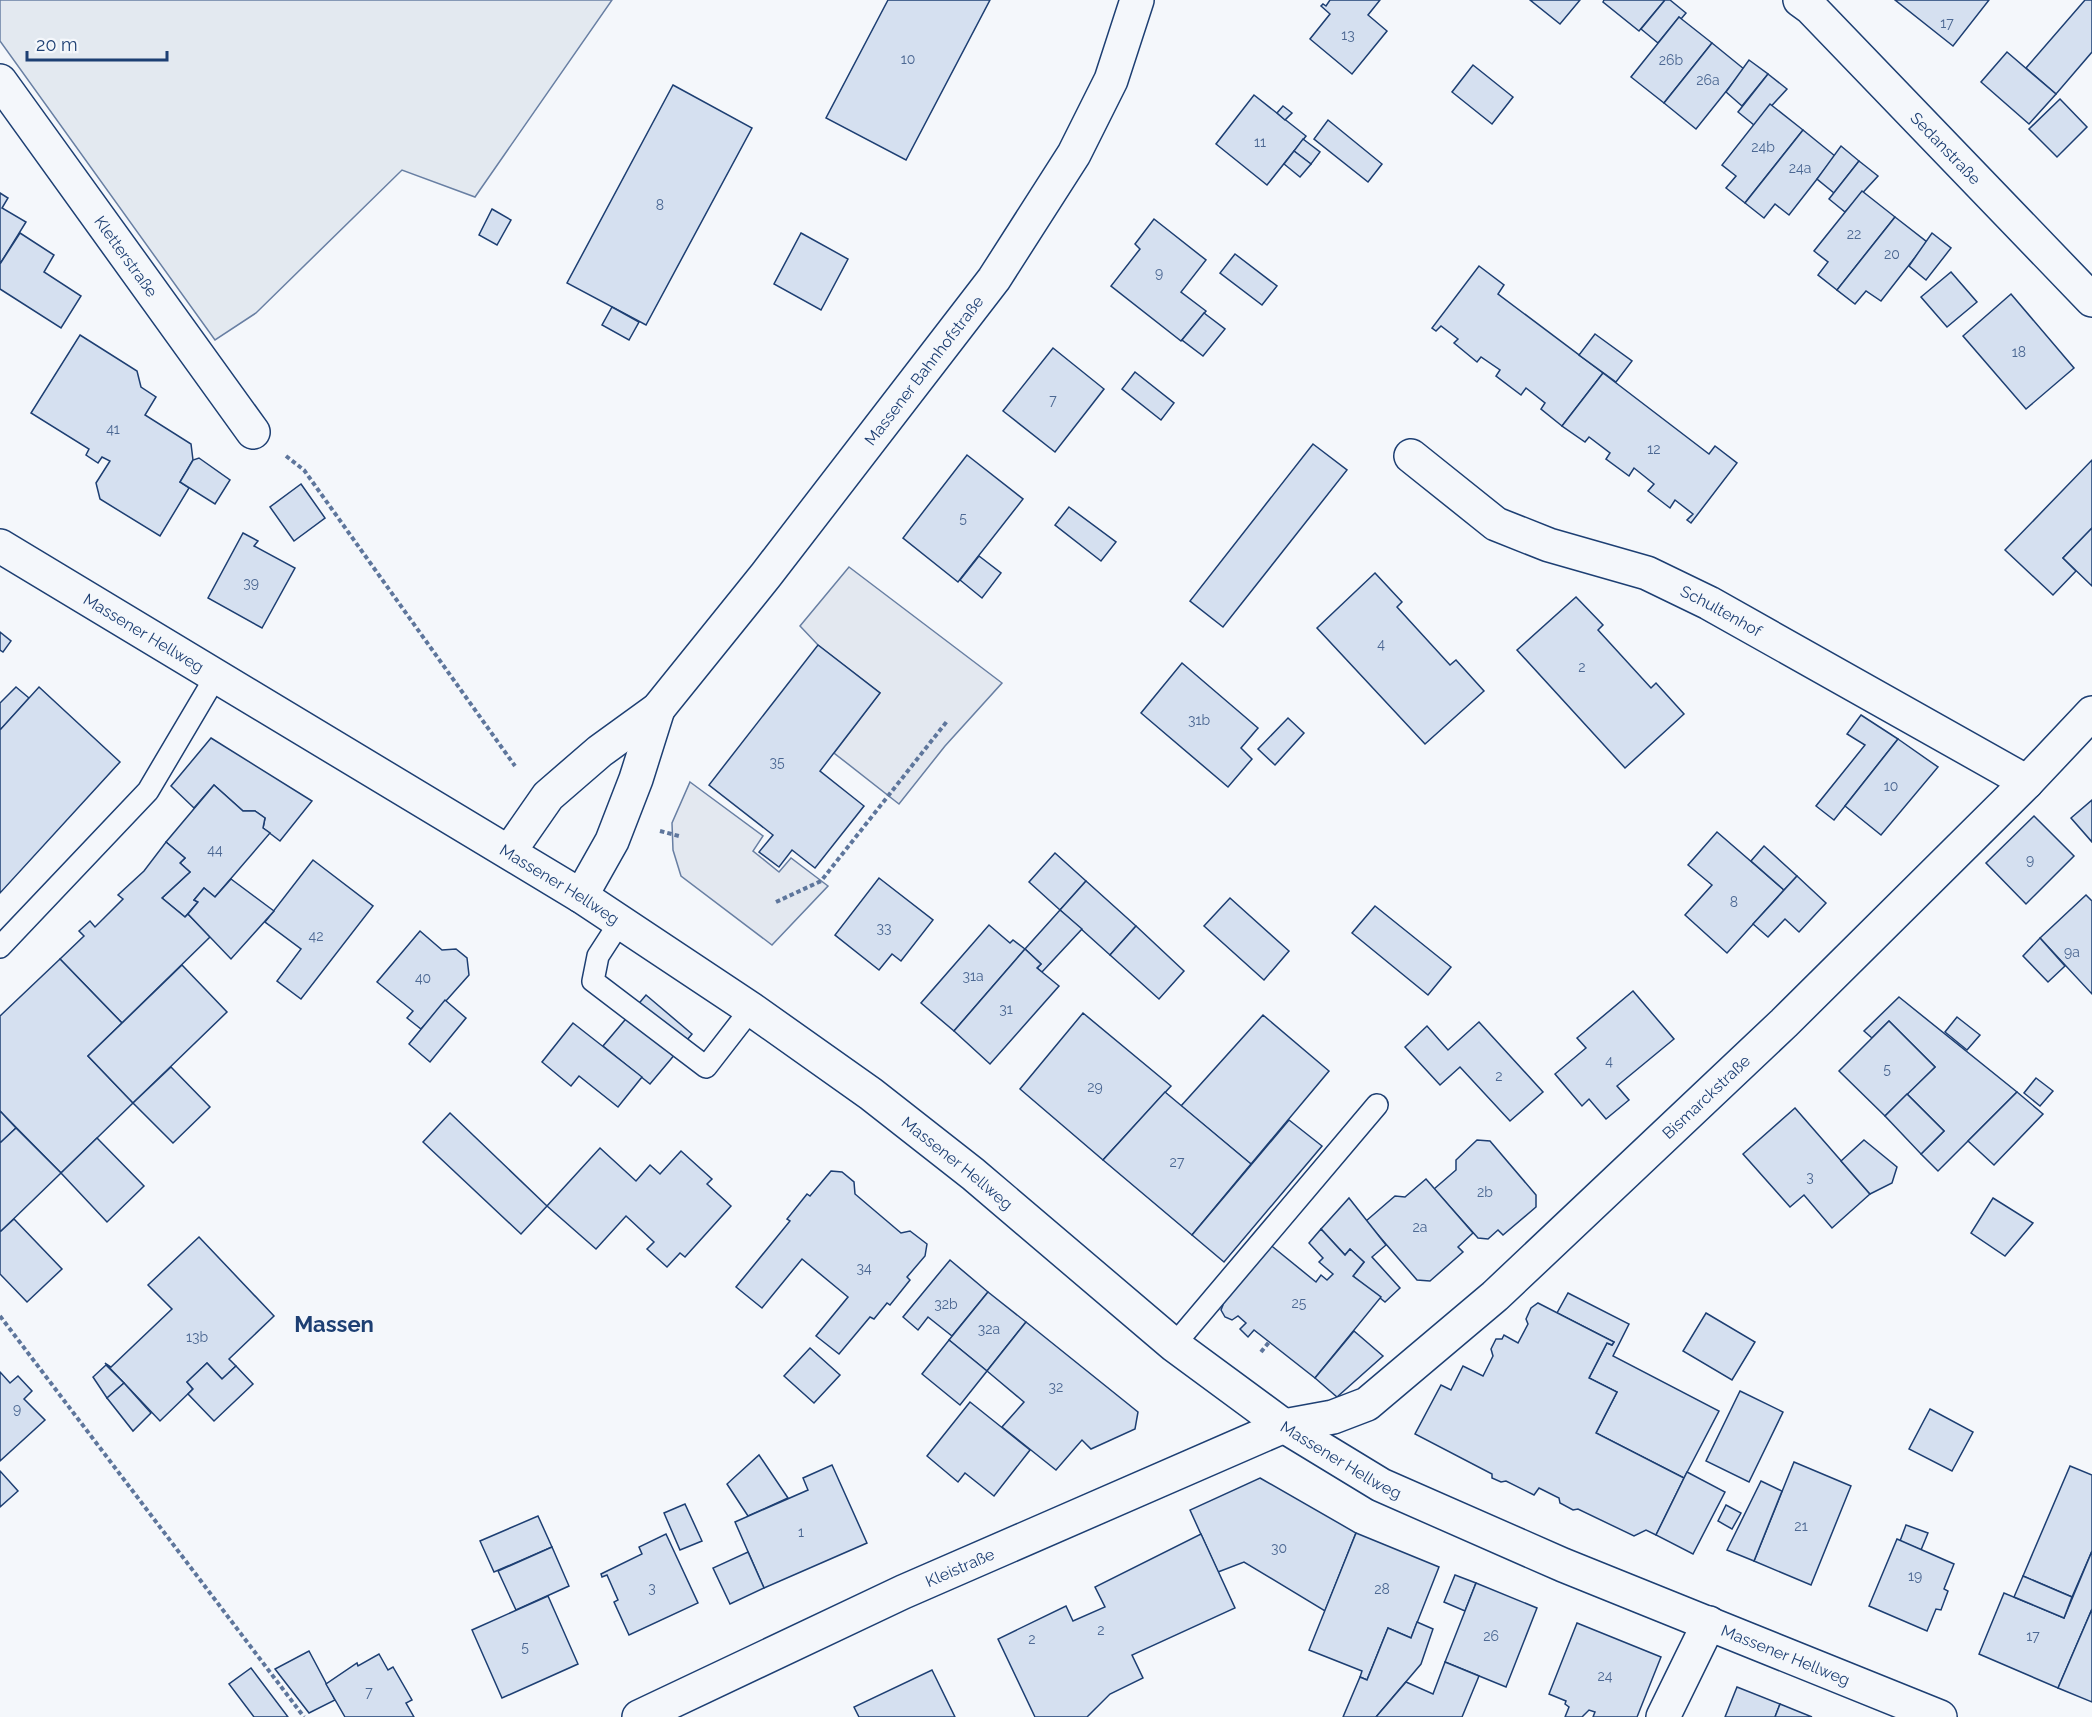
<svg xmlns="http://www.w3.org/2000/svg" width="2092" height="1717" font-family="Raleway,sans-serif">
<rect width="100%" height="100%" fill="#f4f7fb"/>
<!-- green -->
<polygon fill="#e3e9f0" stroke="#687fa3" stroke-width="1.5" points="0,0 612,0 475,197 402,170 256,313 215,340 0,41"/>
<!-- parking -->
<g fill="#e3e8f0" stroke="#687fa3" stroke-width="1.5">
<polygon points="849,567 1002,683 945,746 899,804 834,753 880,693 818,645 800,626"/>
<polygon points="690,782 763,836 753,851 779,872 791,858 828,886 772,945 681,876 673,850 672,823"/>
</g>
<!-- building -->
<g fill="#d5e0f0" stroke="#1d3f73" stroke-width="1.5">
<polygon points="888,0 990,0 906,160 826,118"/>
<polygon points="1330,0 1380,0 1368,15 1387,31 1352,74 1310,39 1330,14 1321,6 1323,4 1326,6"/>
<polygon points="1530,0 1580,0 1560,24"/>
<polygon points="1604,0 1665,0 1639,31 1603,2"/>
<polygon points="1665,0 1670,0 1686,13 1681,19 1679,17 1658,43 1641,29"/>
<polygon points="1895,0 1989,0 1953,46"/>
<polygon points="2085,0 2092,0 2092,52 2056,94 2026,68"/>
<polygon points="1679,17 1712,43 1664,103 1631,77"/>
<polygon points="1712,43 1744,69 1696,129 1664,103"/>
<polygon points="2007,52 2056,94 2029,124 1981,82"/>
<polygon points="1749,60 1768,74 1742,106 1726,92"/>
<polygon points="1473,65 1513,97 1492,124 1452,92"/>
<polygon points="1768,74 1787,89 1754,125 1738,112"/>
<polygon points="673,85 752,128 646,325 567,283"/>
<polygon points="1254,95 1306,136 1267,185 1216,144"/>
<polygon points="2060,99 2087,127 2057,157 2029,129"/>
<polygon points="1770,104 1803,130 1745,203 1726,188 1736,176 1722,165"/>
<polygon points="1283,106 1292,113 1285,120 1277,113"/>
<polygon points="1328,120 1382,164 1368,182 1314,139"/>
<polygon points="1803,130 1835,156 1789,215 1775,204 1764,218 1745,203"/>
<polygon points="1303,139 1320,152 1311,164 1294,151"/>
<polygon points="1841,146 1859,161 1834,193 1817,179"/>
<polygon points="1294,151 1311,164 1300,177 1284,164"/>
<polygon points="1859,161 1878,176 1845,212 1829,199"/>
<polygon points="1862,191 1895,217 1837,290 1818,275 1828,262 1814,251"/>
<polygon points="0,193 8,198 2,208 26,222 0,264"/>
<polygon points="492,209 511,220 497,245 479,235"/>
<polygon points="1895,217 1927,242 1881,301 1866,291 1855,304 1837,290"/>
<polygon points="1154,219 1206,260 1181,292 1206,311 1181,341 1111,286 1140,249 1135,244"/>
<polygon points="20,233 54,255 44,272 81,296 61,328 0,289 0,264"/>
<polygon points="801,233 848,259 821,310 774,284"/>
<polygon points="1932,233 1951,248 1926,280 1909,266"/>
<polygon points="1235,254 1277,286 1262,305 1220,273"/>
<polygon points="1479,266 1504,285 1498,294 1603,373 1562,426 1541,409 1545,403 1526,388 1521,395 1496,376 1500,370 1481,357 1477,362 1454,343 1458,339 1441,326 1436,331 1432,328"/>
<polygon points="1951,272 1977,302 1947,327 1921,297"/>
<polygon points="2011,294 2074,368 2026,409 1963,336"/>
<polygon points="612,307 639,322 629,340 602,325"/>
<polygon points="1204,313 1225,329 1203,356 1182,340"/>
<polygon points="1595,334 1632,361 1616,382 1579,355"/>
<polygon points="80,335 137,371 141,387 156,397 145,415 191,444 193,460 180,482 189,488 160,536 100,499 96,483 110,461 102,457 98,463 86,455 89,449 31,413"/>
<polygon points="1053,348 1104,389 1055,452 1003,411"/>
<polygon points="1135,372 1174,403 1161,420 1122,389"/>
<polygon points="1603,373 1709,454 1715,446 1737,463 1691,523 1687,520 1693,514 1675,500 1670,508 1648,491 1654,484 1634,468 1629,476 1606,459 1610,453 1589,437 1585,442 1562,426"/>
<polygon points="1313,444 1347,470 1223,627 1190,601"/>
<polygon points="967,455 1023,499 958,582 903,538"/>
<polygon points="199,458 230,480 215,504 180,482 193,460"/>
<polygon points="2092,460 2092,528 2063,558 2076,571 2053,595 2005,550"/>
<polygon points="301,484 325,518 294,541 270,507"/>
<polygon points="1069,507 1116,542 1101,561 1055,525"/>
<polygon points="2092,528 2092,586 2063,558"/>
<polygon points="243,533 258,541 254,546 295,568 262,628 208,598"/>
<polygon points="979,556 1001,573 982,598 960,580"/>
<polygon points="1375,573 1402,602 1397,607 1450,665 1456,660 1484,691 1425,744 1317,628"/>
<polygon points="1576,597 1603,625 1598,630 1651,688 1656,683 1684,714 1625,768 1517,650"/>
<polygon points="0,632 11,641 3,652 0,650"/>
<polygon points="818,645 880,693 820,771 864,806 815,868 792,850 779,867 759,852 773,835 709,785"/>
<polygon points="1182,663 1258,728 1241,748 1252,759 1228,787 1141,713"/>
<polygon points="16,687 29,698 0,730 0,703"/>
<polygon points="39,687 120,762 0,893 0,730"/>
<polygon points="1861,715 1898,739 1834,820 1816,806 1865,745 1847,734"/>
<polygon points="1288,718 1304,733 1275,765 1258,749"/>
<polygon points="211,738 312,801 280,841 263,828 265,818 255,811 243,811 214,785 194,808 171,786"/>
<polygon points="1898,739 1938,767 1881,835 1845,806"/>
<polygon points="214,785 243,811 255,811 265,818 263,828 270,833 215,897 204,888 194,900 198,902 185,917 162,898 190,872 180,863 185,858 166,842"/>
<polygon points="2092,800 2092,842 2071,818"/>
<polygon points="2034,816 2074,856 2026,904 1986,863"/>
<polygon points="1717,832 1784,890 1727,953 1685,915 1712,885 1688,865"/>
<polygon points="166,842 185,858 180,863 190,872 162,898 185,917 188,914 210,937 122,1023 60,959 84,936 79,931 90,921 95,927 123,899 118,895 144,871"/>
<polygon points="1764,846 1797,876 1784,890 1751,861"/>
<polygon points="1055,853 1086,881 1060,910 1029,882"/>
<polygon points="313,860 373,906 301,999 277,981 301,949 265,922"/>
<polygon points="1797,876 1826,903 1799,932 1785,919 1768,937 1753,924"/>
<polygon points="879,878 933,920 901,961 892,954 879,970 835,935"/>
<polygon points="231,879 274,911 231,959 188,914 198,902 194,900 204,888 215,897"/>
<polygon points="1086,881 1136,926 1110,955 1060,910"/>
<polygon points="2086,895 2092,901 2092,994 2040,938"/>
<polygon points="1230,898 1289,951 1264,980 1204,926"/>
<polygon points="1375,906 1451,967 1428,995 1352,933"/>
<polygon points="1060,910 1082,929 1042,972 1037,968 1041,964 1025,949"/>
<polygon points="989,925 1010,943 1013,940 1025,949 954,1031 921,1003"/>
<polygon points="1136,926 1184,971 1159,999 1110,955"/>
<polygon points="420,931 442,950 456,949 467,958 469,975 421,1029 407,1018 413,1011 377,982"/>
<polygon points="2040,938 2065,966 2048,982 2023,956"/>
<polygon points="1025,949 1041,964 1037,968 1059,986 990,1064 954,1031"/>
<polygon points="60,959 122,1023 88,1056 133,1103 61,1173 0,1111 0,1016"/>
<polygon points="182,965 227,1012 133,1103 88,1056"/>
<polygon points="1633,991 1674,1039 1617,1086 1629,1100 1606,1119 1589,1099 1582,1106 1555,1074 1586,1048 1577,1038"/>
<polygon points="646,995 692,1034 650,1084 603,1046"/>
<polygon points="1899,997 2017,1092 1938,1171 1921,1154 1944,1131 1907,1094 1935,1067 1889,1021 1872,1038 1864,1031"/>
<polygon points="445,1000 466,1018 430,1062 409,1044"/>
<polygon points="1083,1013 1171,1086 1103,1160 1020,1089"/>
<polygon points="1263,1015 1329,1071 1251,1164 1181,1106"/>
<polygon points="1957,1017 1980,1035 1967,1050 1945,1032"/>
<polygon points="1889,1021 1935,1067 1885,1116 1839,1071"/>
<polygon points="1479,1022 1543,1092 1510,1121 1460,1067 1440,1085 1405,1047 1427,1026 1448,1050"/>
<polygon points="573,1023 642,1077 618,1107 579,1076 571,1086 542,1062"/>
<polygon points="171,1067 210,1107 173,1143 133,1103"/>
<polygon points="2036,1078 2053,1091 2040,1106 2024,1093"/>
<polygon points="1165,1092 1251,1164 1192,1235 1103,1160"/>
<polygon points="2017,1092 2043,1114 1994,1165 1968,1141"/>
<polygon points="1907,1094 1944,1131 1921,1154 1885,1116"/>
<polygon points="1795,1108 1870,1194 1832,1228 1804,1195 1790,1207 1743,1154"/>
<polygon points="0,1111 16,1128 0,1143"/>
<polygon points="450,1113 547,1206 521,1234 423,1142"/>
<polygon points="1289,1120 1322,1146 1224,1262 1192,1235"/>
<polygon points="16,1128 61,1173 0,1232 0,1143"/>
<polygon points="97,1138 144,1186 107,1222 61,1173"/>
<polygon points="1477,1140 1490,1141 1536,1195 1536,1207 1503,1235 1498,1230 1488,1239 1478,1238 1434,1189 1456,1170 1456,1160"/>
<polygon points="1864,1140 1897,1167 1892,1183 1870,1194 1841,1161"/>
<polygon points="600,1148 636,1181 650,1165 660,1174 681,1151 712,1179 707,1184 731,1206 685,1257 680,1253 667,1267 647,1249 654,1242 626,1216 596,1249 547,1206"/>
<polygon points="831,1171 842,1172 854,1182 855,1194 901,1233 910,1231 927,1244 925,1256 907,1277 910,1280 890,1305 887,1303 874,1319 870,1317 839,1354 816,1336 848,1297 802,1259 762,1308 736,1287 790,1221 787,1219 807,1194 810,1196"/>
<polygon points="1426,1179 1473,1233 1458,1247 1463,1252 1430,1281 1417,1280 1366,1221 1395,1196 1405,1197"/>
<polygon points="1349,1198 1386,1245 1372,1257 1400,1288 1385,1302 1353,1276 1364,1262 1350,1249 1345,1255 1321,1229"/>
<polygon points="1993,1198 2033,1223 2005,1256 1971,1233"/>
<polygon points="14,1219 62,1269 27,1302 0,1274 0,1232"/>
<polygon points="1321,1229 1345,1255 1350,1249 1364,1262 1353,1276 1381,1297 1315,1378 1254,1330 1248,1337 1240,1329 1246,1323 1238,1316 1232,1320 1225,1317 1221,1310 1223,1305 1220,1302 1268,1243 1316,1282 1321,1275 1327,1280 1333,1274 1319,1262 1323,1258 1309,1243"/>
<polygon points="199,1237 274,1316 229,1359 236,1366 222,1379 207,1363 187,1382 193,1389 160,1421 105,1363 111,1367 172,1309 148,1285"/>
<polygon points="950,1260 988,1292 952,1336 928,1317 918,1330 903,1317"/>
<polygon points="988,1292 1026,1322 987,1371 949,1340"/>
<polygon points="1568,1293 1629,1324 1613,1356 1719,1411 1684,1478 1596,1433 1617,1392 1589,1378 1607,1343 1612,1345 1614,1342 1557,1313"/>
<polygon points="1538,1303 1614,1342 1612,1345 1607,1343 1589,1378 1617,1392 1596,1433 1684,1478 1656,1535 1646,1530 1634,1536 1578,1509 1573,1510 1560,1503 1559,1498 1539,1488 1534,1495 1506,1481 1501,1482 1492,1478 1492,1474 1415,1434 1441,1385 1451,1390 1463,1366 1483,1376 1493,1356 1491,1349 1496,1339 1502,1339 1504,1335 1518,1343 1528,1324 1526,1319 1531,1308"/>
<polygon points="1706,1313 1755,1342 1732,1380 1683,1351"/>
<polygon points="1026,1322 1138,1412 1135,1429 1091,1449 1082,1440 1056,1470 1002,1427 1024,1402 987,1371"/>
<polygon points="1354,1331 1383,1356 1337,1397 1315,1378"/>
<polygon points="949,1340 987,1371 960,1405 922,1374"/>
<polygon points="810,1348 840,1375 814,1403 784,1376"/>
<polygon points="207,1363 222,1379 236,1366 253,1384 214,1421 188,1394 193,1389 187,1382"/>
<polygon points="106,1365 124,1383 107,1398 93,1377"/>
<polygon points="0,1372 10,1383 18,1376 32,1391 24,1399 45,1420 0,1461"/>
<polygon points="124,1383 151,1413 133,1431 107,1398"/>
<polygon points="1740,1391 1783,1412 1749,1482 1706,1461"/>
<polygon points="970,1402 1030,1450 994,1496 965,1473 958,1482 927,1456"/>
<polygon points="1930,1409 1973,1432 1952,1471 1909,1449"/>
<polygon points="759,1455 788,1498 748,1516 727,1484"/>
<polygon points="1794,1462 1851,1486 1811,1585 1754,1561"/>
<polygon points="832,1465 867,1543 764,1588 735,1522 808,1490 803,1478"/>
<polygon points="2070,1466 2092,1475 2092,1551 2072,1597 2023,1576"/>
<polygon points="0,1471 18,1491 0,1507"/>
<polygon points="1687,1472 1725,1492 1693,1554 1656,1535"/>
<polygon points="1260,1478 1356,1533 1325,1611 1244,1562 1218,1572 1190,1510"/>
<polygon points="1761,1481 1782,1491 1754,1561 1727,1550"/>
<polygon points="685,1504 702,1541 680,1550 664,1513"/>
<polygon points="1726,1505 1741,1513 1732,1529 1718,1521"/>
<polygon points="538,1516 552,1547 494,1572 480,1541"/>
<polygon points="1906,1525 1928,1533 1921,1550 1900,1541"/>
<polygon points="1356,1533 1439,1567 1411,1638 1388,1628 1367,1680 1360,1677 1362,1671 1309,1650"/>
<polygon points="666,1534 698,1603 629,1635 614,1602 618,1600 607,1575 602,1577 601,1574 642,1554 639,1547"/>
<polygon points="1201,1534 1235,1608 1132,1655 1143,1678 1110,1694 1087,1717 1035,1717 998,1639 1066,1606 1073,1621 1105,1607 1095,1587"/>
<polygon points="1897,1539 1954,1564 1944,1589 1948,1591 1941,1610 1936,1609 1927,1631 1869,1606"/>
<polygon points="552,1547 569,1586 516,1610 498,1571"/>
<polygon points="2092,1551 2092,1609 2058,1688 1979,1654 2004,1593 2064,1618"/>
<polygon points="748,1552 764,1588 730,1604 713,1568"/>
<polygon points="1455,1575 1476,1583 1465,1611 1444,1602"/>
<polygon points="2023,1576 2072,1597 2064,1618 2014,1597"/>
<polygon points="1476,1583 1537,1608 1506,1687 1445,1662"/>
<polygon points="548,1596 578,1664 502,1698 472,1630"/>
<polygon points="2092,1609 2092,1702 2058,1688"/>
<polygon points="1417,1622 1433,1629 1421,1664 1376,1717 1343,1717 1360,1677 1367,1680 1388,1628 1411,1638"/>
<polygon points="1577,1623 1661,1657 1637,1717 1593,1717 1595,1712 1589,1710 1582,1717 1565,1717 1569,1707 1565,1704 1566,1701 1549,1694"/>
<polygon points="309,1651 335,1700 309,1713 275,1669"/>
<polygon points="379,1654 388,1670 393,1667 412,1700 406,1703 414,1717 345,1717 326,1684 357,1663 358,1666"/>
<polygon points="1445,1662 1479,1676 1462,1717 1376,1717 1406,1682 1433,1694"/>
<polygon points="251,1668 288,1717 254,1717 229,1684"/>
<polygon points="932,1670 955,1717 859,1717 854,1707"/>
<polygon points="1737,1687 1780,1704 1775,1717 1725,1717"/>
<polygon points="1780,1704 1812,1717 1775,1717"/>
</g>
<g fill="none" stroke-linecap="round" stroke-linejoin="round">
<defs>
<g id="lane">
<polyline points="620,922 598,956 593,981 706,1067 751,1009"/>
<polyline points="0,947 148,791 216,676"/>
<polyline points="1174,1345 1377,1105"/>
</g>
<g id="street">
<path id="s1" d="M1800,0L1811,8L2092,300"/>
<path id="s2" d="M0,81L253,432"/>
<path id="s3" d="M1411,456L1496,524L1549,545L1647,573L1709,603L2027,782"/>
<path id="s4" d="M1284,1426L1333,1417L1367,1404L1495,1296L1784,1023L2027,782L2092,713"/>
<polyline points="1663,1717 1709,1623"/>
</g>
<g id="secondary">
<path id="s5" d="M0,546L581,896L751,1009L871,1094L973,1174L1174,1345L1284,1426L1381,1485L1563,1565L1940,1717"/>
<path id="s6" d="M509,852L548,796L600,751L658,709L766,575L994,279L1074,154L1111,80L1137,0"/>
<polyline points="581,896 612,841 636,779 658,709"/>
<path id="s7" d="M639,1717L903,1592L1284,1426"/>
</g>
</defs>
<!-- lane casing -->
<use href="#lane" stroke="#1d3f73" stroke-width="24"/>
<!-- street casing -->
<use href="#street" stroke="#1d3f73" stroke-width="36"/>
<!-- secondary casing -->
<use href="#secondary" stroke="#1d3f73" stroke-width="36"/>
<!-- path -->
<g stroke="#5e769c" stroke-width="4" stroke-dasharray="4.5 3" stroke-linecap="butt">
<polyline points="286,456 304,470 515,766"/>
<polyline points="660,831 679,836"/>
<polyline points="776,902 821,881 825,876 948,720"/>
<polyline points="0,1316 304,1717"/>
<polyline points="1261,1352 1269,1342"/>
</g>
<!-- lane -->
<use href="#lane" stroke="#f4f7fb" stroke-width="21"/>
<!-- street -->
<use href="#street" stroke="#f4f7fb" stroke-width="33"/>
<!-- secondary -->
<use href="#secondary" stroke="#f4f7fb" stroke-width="33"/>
</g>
<g text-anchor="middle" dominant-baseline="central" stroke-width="4.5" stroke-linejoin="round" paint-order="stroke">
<!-- number labels -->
<g font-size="14" fill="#4b6792">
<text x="1947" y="23">17</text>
<text x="1348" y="35">13</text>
<text x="908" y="59">10</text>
<text x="1671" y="60">26b</text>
<text x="1708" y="80">26a</text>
<text x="1260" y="142">11</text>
<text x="1763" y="147">24b</text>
<text x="1800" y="168">24a</text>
<text x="660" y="205">8</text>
<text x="1854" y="234">22</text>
<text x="1892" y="254">20</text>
<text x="1159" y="273">9</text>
<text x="2019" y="352">18</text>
<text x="1053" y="400">7</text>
<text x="113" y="429">41</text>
<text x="1654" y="449">12</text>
<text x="963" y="518">5</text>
<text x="251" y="583">39</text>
<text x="1381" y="644">4</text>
<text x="1582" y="667">2</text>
<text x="1199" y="720">31b</text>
<text x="777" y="762">35</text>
<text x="1891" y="786">10</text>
<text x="215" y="850">44</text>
<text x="2030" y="860">9</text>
<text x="1734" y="902">8</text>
<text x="884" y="928">33</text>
<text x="316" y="936">42</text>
<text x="2072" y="952">9a</text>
<text x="973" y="976">31a</text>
<text x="423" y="978">40</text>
<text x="1006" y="1009">31</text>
<text x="1609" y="1061">4</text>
<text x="1887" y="1069">5</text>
<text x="1499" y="1076">2</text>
<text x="1095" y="1087">29</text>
<text x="1177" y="1162">27</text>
<text x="1810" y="1177">3</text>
<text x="1485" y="1192">2b</text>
<text x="1420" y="1227">2a</text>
<text x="864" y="1268">34</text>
<text x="1299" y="1303">25</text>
<text x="946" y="1304">32b</text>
<text x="989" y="1329">32a</text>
<text x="197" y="1337">13b</text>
<text x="1056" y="1387">32</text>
<text x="17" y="1409">9</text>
<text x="1801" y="1526">21</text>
<text x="801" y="1532">1</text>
<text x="1279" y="1548">30</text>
<text x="1915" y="1576">19</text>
<text x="652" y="1588">3</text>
<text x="1382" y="1589">28</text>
<text x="1101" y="1630">2</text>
<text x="1491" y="1636">26</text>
<text x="2033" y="1636">17</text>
<text x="1032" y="1639">2</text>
<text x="525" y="1647">5</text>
<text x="1605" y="1676">24</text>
<text x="369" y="1692">7</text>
</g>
<!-- street labels -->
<g font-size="16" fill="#1d3f73" stroke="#f4f7fb">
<text stroke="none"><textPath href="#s1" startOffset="208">Sedanstraße</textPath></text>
<text stroke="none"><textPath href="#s2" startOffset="216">Kletterstraße</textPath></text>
<text stroke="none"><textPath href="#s6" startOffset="639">Massener Bahnhofstraße</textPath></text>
<text stroke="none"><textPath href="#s3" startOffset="351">Schultenhof</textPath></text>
<text stroke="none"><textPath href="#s5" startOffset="168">Massener Hellweg</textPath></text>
<text stroke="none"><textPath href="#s5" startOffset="654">Massener Hellweg</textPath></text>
<text stroke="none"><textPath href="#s4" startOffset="544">Bismarckstraße</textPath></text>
<text stroke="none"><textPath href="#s5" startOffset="1140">Massener Hellweg</textPath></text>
<text stroke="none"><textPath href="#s5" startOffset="1626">Massener Hellweg</textPath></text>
<text stroke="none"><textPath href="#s7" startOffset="354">Kleistraße</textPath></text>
<text stroke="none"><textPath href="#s5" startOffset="2112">Massener Hellweg</textPath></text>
</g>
<!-- district labels -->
<g font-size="22" font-weight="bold" fill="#1d3f73" stroke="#f4f7fb">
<text x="334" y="1324">Massen</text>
</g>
</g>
<!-- scale -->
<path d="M27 51v9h140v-9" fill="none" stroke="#1d3f73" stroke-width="3"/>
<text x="36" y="51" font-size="18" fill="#1d3f73" stroke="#f4f7fb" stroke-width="4.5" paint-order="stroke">20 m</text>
</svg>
